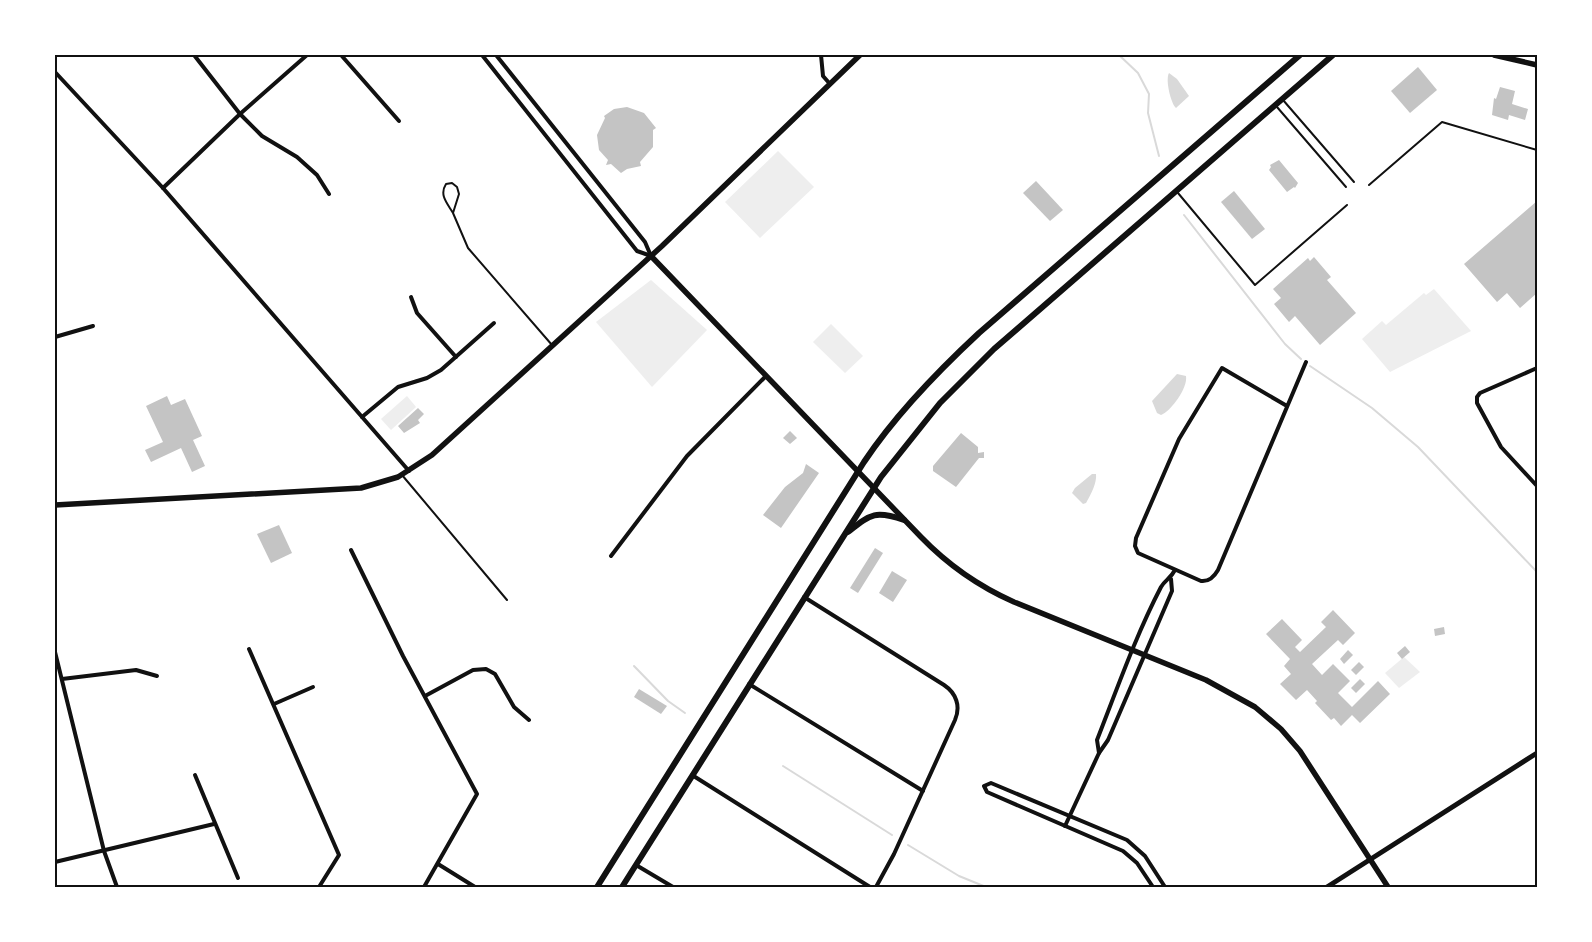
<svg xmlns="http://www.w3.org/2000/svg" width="1592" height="942" font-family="'Fira Sans',sans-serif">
<rect width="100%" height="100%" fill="#fff"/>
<!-- green -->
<g fill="#eee">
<polygon points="778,151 814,187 760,238 725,202"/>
<polygon points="651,280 707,330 652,387 596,322"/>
<polygon points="1434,289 1471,331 1390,372 1362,339 1382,321 1386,325 1424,293 1426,295"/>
<polygon points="831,324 863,356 845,373 813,342"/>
<polygon points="407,396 416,407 391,430 381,419"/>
<polygon points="1404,657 1420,672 1399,688 1385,673"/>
</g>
<!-- water -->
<g fill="#d9d9d9">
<path d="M1169,73L1177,79L1189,96L1176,108C1171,104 1165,80 1169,73Z"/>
<path d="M1177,374L1186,376C1188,388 1171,411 1161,415L1157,413L1152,401Z"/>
<path d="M1092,474H1096C1097,483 1091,494 1086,503L1083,504L1072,493L1075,488Z"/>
</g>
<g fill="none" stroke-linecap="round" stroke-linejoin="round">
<!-- stream -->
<g stroke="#d9d9d9" stroke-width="2">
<polyline points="1119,55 1138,73 1149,94 1148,113 1159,156"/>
<polyline points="1184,215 1285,344 1301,359"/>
<polyline points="1310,366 1372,408 1418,447 1537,572"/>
<polyline points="634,666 668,701 685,713"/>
<polyline points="783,766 892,835"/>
<polyline points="908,845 959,876 986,887"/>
</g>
</g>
<!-- building -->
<g fill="#c4c4c4">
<polygon points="1418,67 1437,90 1410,113 1391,91"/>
<polygon points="1500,87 1515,91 1512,104 1528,109 1525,120 1509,115 1508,120 1492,115 1494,98 1496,99"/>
<polygon points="627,107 644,113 656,128 653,130 653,147 640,162 641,166 627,169 621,173 611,164 606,165 608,160 599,150 597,135 605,118 604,116 614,109"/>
<polygon points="1279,160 1298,183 1295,188 1294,187 1287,192 1269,170 1271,167 1270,165"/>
<polygon points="1036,181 1063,210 1050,221 1023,193"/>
<polygon points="1234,191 1265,229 1252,239 1221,202"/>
<polygon points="1537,201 1537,293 1520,308 1507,293 1497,302 1464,264"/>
<polygon points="1314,257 1331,277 1327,280 1356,313 1320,345 1295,316 1289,322 1274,304 1281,298 1273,289 1308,258 1310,261"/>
<polygon points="167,396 171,405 185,399 202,436 193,440 205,466 192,472 181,448 151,462 145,450 163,442 146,406"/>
<polygon points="418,408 424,414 418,420 420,423 404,433 398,426"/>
<polygon points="790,431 797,438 790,444 783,438"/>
<polygon points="961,433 978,447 978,453 984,452 984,458 979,458 956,487 933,471 933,466"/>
<polygon points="806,464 819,473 781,528 763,515 785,487 803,473"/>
<polygon points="279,525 292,553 271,563 257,534"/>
<polygon points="875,548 883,553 858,593 850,588"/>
<polygon points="892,571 907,580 893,602 879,593"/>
<polygon points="1333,610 1355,633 1343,645 1338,640 1312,664 1322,675 1333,664 1350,681 1338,693 1352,707 1378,681 1390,694 1360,723 1352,715 1341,726 1334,718 1331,720 1315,703 1317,701 1307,690 1296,700 1280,684 1291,674 1284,666 1290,659 1266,634 1282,619 1302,640 1295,647 1300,652 1326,627 1321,622"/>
<polygon points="1444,627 1445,634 1435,636 1434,629"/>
<polygon points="1405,646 1410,652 1402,659 1397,653"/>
<polygon points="1348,650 1353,655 1344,664 1340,659"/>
<polygon points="1359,662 1364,667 1356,675 1351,670"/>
<polygon points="1360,679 1365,684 1356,693 1351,688"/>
<polygon points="639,689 667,706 661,714 634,697"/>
</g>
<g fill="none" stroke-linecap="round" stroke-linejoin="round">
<!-- service -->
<g stroke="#111" stroke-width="2">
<polyline points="1283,100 1354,182"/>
<polyline points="1277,107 1346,187"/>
<polyline points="1369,185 1442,122 1537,150"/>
<polyline points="1178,193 1255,285 1347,205"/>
<path d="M453,213C447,203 439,195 446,184L452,183L457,187L459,194L453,213L468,248L552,345"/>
<polyline points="402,475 507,600"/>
</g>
<!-- minor -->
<g stroke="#111" stroke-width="4">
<polyline points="194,55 240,114 262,136 297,157 317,175 329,194"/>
<polyline points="341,55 399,121"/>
<polyline points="482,55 637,251 651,256"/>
<polyline points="496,55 645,242 651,256"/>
<polyline points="821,55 823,76 830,84"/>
<polyline points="55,72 163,188 409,471"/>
<polyline points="163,188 240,114 307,55"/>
<polyline points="411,297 417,313 456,357"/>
<polyline points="55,337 93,326"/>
<polyline points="1537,368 1480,393 1477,397 1477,403 1501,447 1537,486"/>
<path d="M1287,406L1222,368L1179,439L1136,538L1135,546L1138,553L1201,581C1209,582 1214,577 1218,570L1306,362"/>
<polyline points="362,417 398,387 427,378 441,370 494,323"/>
<polyline points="351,550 403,656 477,794 424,887"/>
<polyline points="611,556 687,456 765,377"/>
<path d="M804,597L944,685C956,693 961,706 955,720L894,854L876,887"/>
<polyline points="249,649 339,855 319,887"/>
<polyline points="55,652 104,851 117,887"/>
<polyline points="62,679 136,670 157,676"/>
<polyline points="749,684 923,791"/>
<polyline points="425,696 473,670 486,669 495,674 514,707 529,720"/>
<polyline points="274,704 313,687"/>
<path d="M1099,753L1097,740C1117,689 1136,635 1161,587C1165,580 1171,578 1175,570"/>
<polyline points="195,775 238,878"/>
<polyline points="692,775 870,887"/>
<polyline points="1065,826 1099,753 1108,740 1172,591 1171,579"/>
<polyline points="55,862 214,824"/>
<polyline points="438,864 475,887"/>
<polyline points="636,865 673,887"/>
<polyline points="1153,887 1137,863 1123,851 987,792 984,786 991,783 1127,840 1145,856 1165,887"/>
</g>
<!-- tertiary -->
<polyline stroke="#111" stroke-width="5" points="1327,887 1537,753"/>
<!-- secondary -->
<g stroke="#111" stroke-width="5.5">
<polyline points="1494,55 1537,65"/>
<path d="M651,256L921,537C948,565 978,586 1014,602L1206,680L1255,707L1281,729L1300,751L1388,887"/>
<polyline points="55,505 361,488 398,477 432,455 662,246 860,55"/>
</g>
<!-- trunk -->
<g stroke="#111" stroke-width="6">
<path d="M848,532C871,514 875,510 904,520"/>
<path d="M597,887L864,462C896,414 937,372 979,333L1300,55"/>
<polyline points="622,887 881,477 940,403 994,349 1333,55"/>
</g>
</g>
<!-- border -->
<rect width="1592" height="942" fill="none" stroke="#ffffff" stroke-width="112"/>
<rect x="56" y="56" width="1480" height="830" fill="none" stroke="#111" stroke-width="2"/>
</svg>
